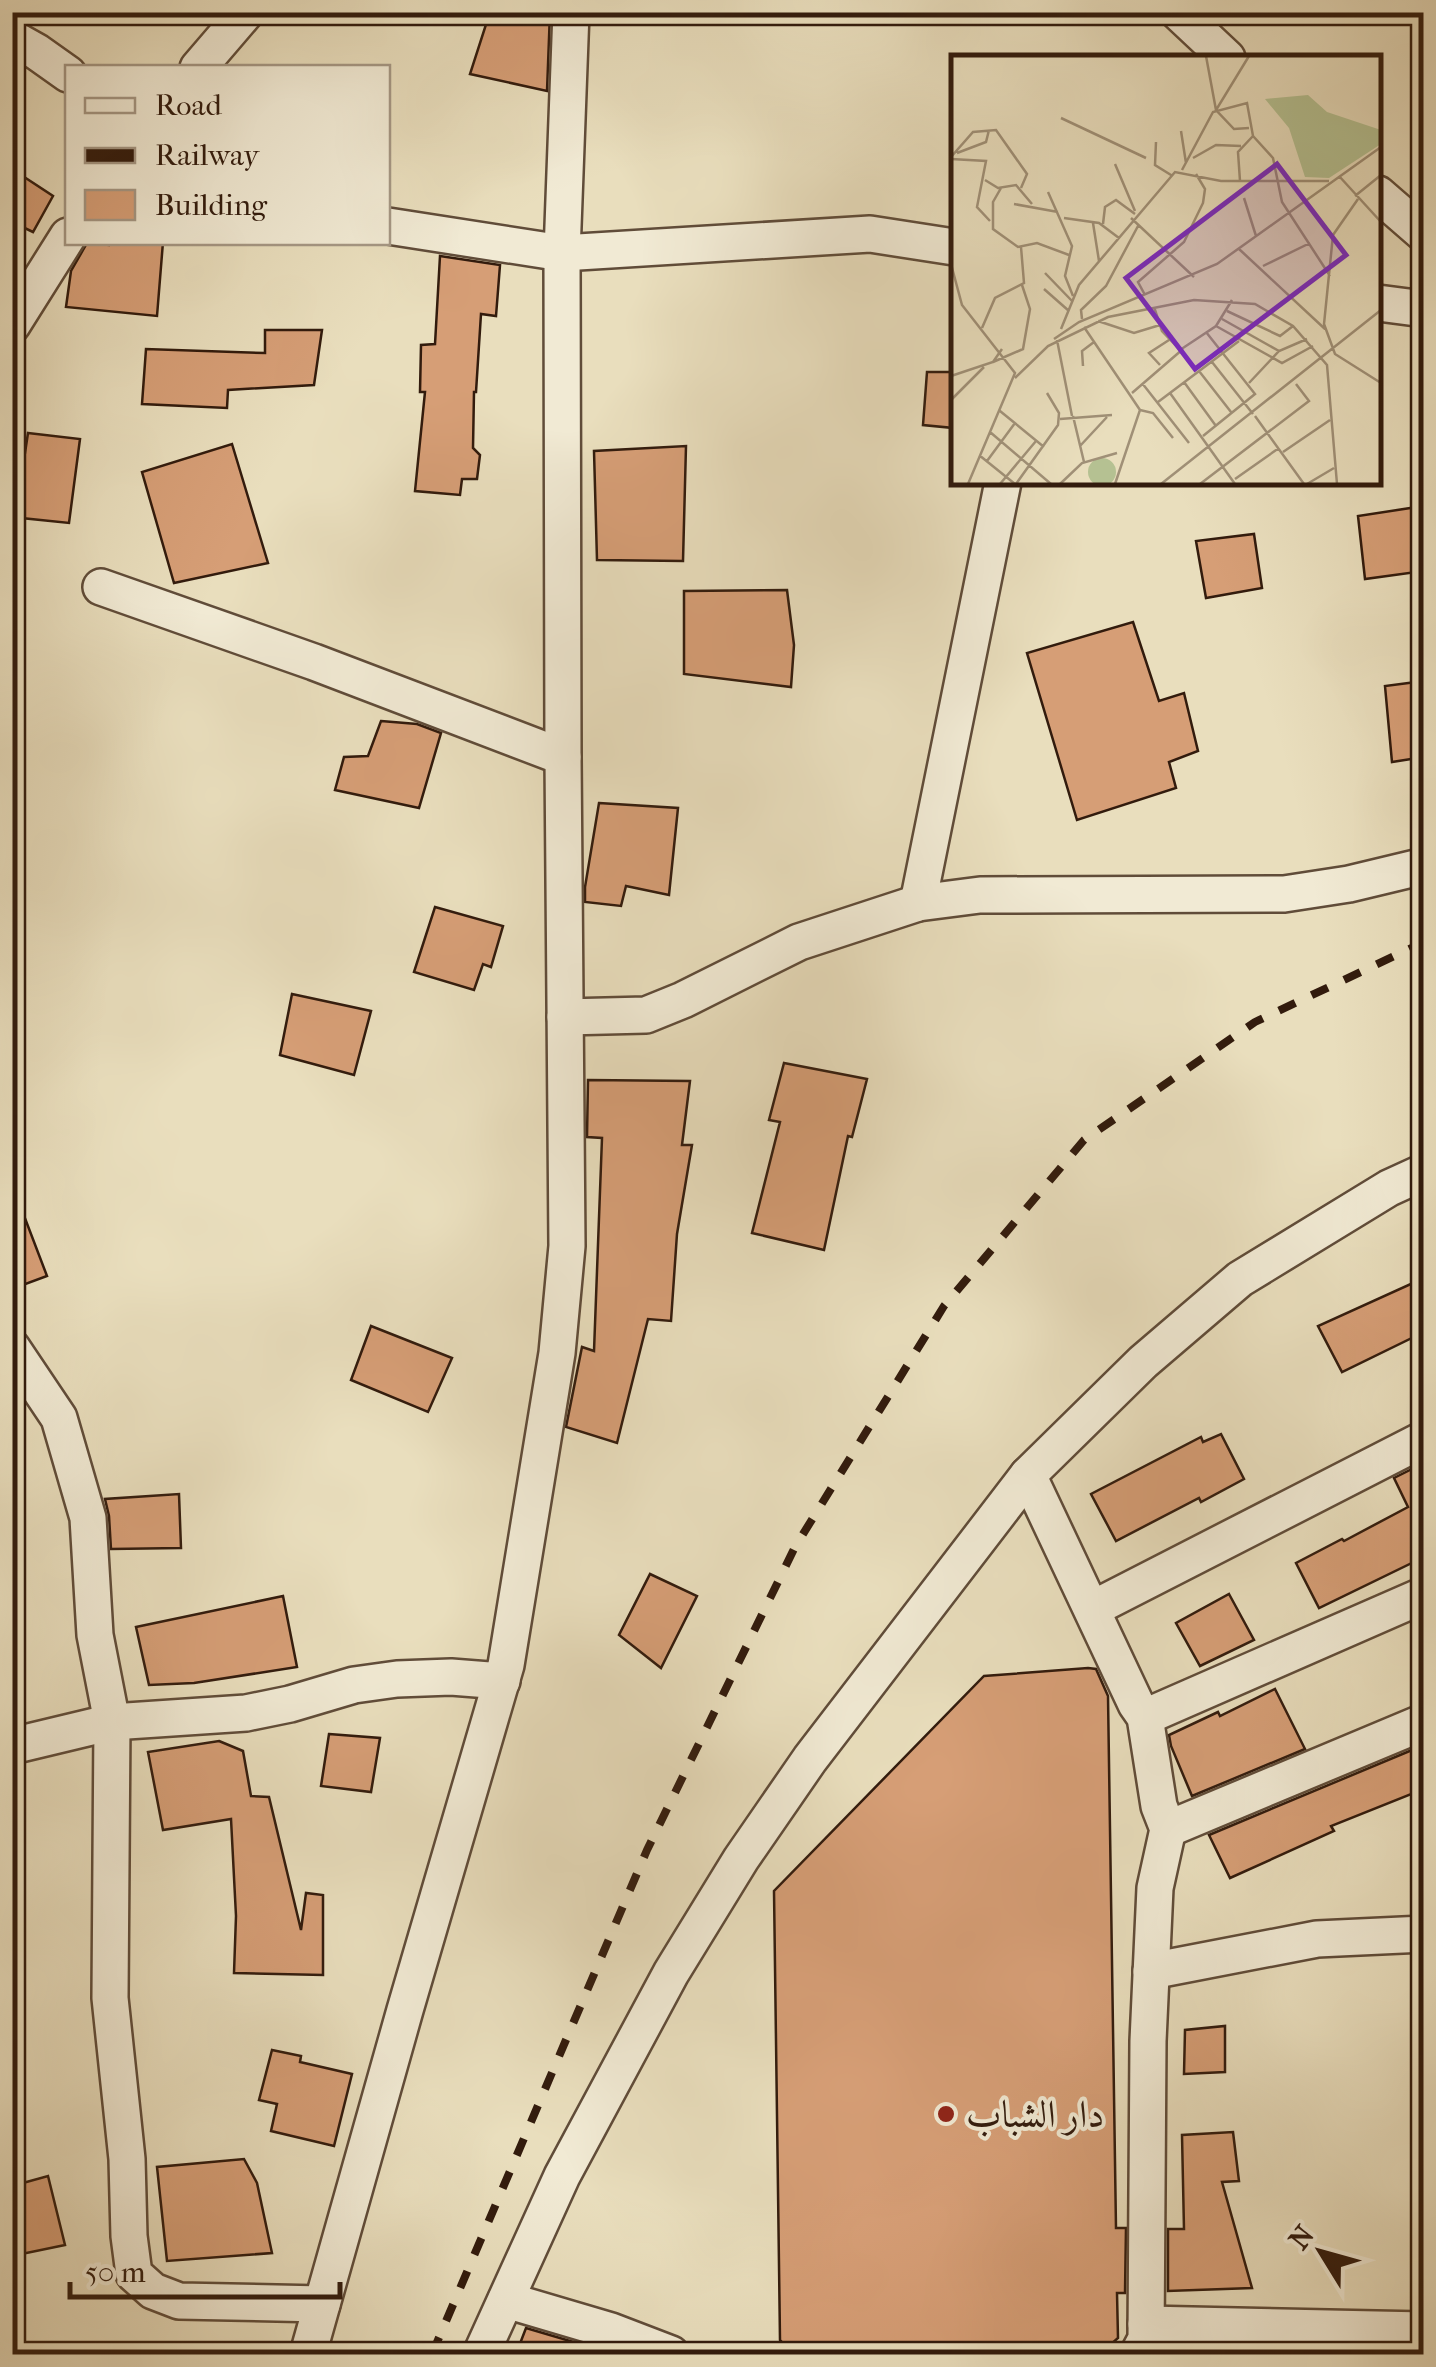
<svg xmlns="http://www.w3.org/2000/svg" width="1436" height="2367" font-family="'IM FELL French Canon',Amiri,serif">
<rect width="100%" height="100%" fill="#e9debd"/>
<filter id="stains"><feTurbulence type="fractalNoise" baseFrequency=".002" numOctaves="4"/><feColorMatrix values="0 0 0 0 .2 0 0 0 0 .09 0 0 0 0 .02 0 0 0 .5 -.17"/></filter>
<radialGradient id="worn" r=".72"><stop offset=".6" stop-color="#630" stop-opacity="0"/><stop offset="1" stop-color="#630" stop-opacity=".3"/></radialGradient>
<!-- building -->
<g fill="#d69e76" stroke="#321b0d" stroke-width="2.5">
<polygon points="490,12 550,12 547,91 470,74"/>
<polygon points="12,169 53,196 33,232 12,222"/>
<polygon points="110,242 163,242 157,316 66,307 71,271 87,243 109,245"/>
<polygon points="440,256 500,265 496,316 481,314 476,392 474,392 473,448 480,455 477,479 462,479 460,495 415,491 425,392 420,392 421,345 435,344"/>
<polygon points="265,330 322,330 314,385 228,390 227,408 142,404 146,349 265,353"/>
<polygon points="927,372 954,372 954,428 923,425"/>
<polygon points="28,433 80,439 69,523 12,517 12,453 25,453"/>
<polygon points="232,444 268,563 174,583 142,472"/>
<polygon points="686,446 683,561 597,560 594,451"/>
<polygon points="1417,507 1420,525 1424,526 1424,571 1365,579 1358,516"/>
<polygon points="1254,534 1262,588 1206,598 1196,541"/>
<polygon points="787,590 794,645 791,687 684,674 684,591"/>
<polygon points="1133,622 1159,701 1184,693 1198,751 1169,762 1176,788 1077,820 1027,653"/>
<polygon points="1424,681 1424,757 1392,762 1385,686"/>
<polygon points="381,721 417,724 441,733 419,808 335,790 344,757 368,756"/>
<polygon points="599,803 678,808 669,895 626,886 621,906 585,902 585,887"/>
<polygon points="435,907 503,926 491,967 483,964 474,990 414,972"/>
<polygon points="292,994 371,1011 354,1075 280,1055"/>
<polygon points="784,1063 867,1079 852,1137 848,1136 824,1250 752,1233 780,1122 769,1120"/>
<polygon points="588,1080 690,1081 682,1145 692,1145 677,1234 671,1321 648,1319 617,1443 566,1427 582,1347 594,1351 602,1138 587,1137"/>
<polygon points="12,1192 15,1192 47,1276 12,1289"/>
<polygon points="1424,1278 1424,1332 1342,1372 1318,1326"/>
<polygon points="371,1326 452,1358 428,1412 351,1380"/>
<polygon points="1221,1434 1244,1479 1201,1502 1199,1498 1116,1541 1091,1494 1201,1437 1203,1442"/>
<polygon points="1424,1463 1424,1557 1319,1608 1296,1563 1342,1539 1344,1541 1408,1507 1394,1478"/>
<polygon points="179,1494 181,1548 111,1549 109,1516 105,1499"/>
<polygon points="650,1574 697,1596 661,1668 619,1635"/>
<polygon points="1229,1594 1254,1640 1200,1666 1176,1623"/>
<polygon points="283,1596 297,1667 194,1683 149,1685 136,1627"/>
<polygon points="1088,1668 1096,1669 1108,1696 1116,2228 1126,2228 1125,2293 1117,2293 1118,2338 1100,2354 793,2354 780,2340 774,1891 984,1676"/>
<polygon points="1275,1689 1305,1749 1192,1796 1171,1746 1169,1735 1218,1712 1220,1716"/>
<polygon points="329,1734 380,1738 371,1792 321,1786"/>
<polygon points="219,1741 243,1751 251,1796 269,1797 301,1930 306,1893 323,1895 323,1975 234,1973 236,1916 231,1819 163,1830 148,1752"/>
<polygon points="1424,1745 1424,1789 1331,1826 1334,1831 1230,1878 1209,1835"/>
<polygon points="1225,2026 1225,2072 1184,2074 1185,2030"/>
<polygon points="272,2050 301,2056 300,2062 352,2074 334,2146 271,2131 277,2104 259,2100"/>
<polygon points="1233,2132 1239,2181 1222,2182 1252,2288 1168,2291 1168,2229 1184,2229 1182,2135"/>
<polygon points="244,2159 257,2183 272,2253 167,2261 157,2167"/>
<polygon points="48,2176 65,2245 12,2256 12,2186"/>
<polygon points="526,2328 604,2351 613,2354 516,2354"/>
</g>
<g fill="none" stroke-linecap="round" stroke-linejoin="round">
<defs>
<g id="minor">
<polyline points="1178,12 1227,58"/>
<polyline points="12,38 37,52 68,74"/>
<polyline points="198,68 246,12"/>
<polyline points="1378,194 1424,234"/>
<polyline points="388,226 562,253 870,234 954,247"/>
<polyline points="1378,303 1424,309"/>
<polyline points="12,325 68,236"/>
<polyline points="101,587 314,662 563,757"/>
<polyline points="918,903 1003,482"/>
<polyline points="565,1017 646,1015 683,1000 799,942 918,903 980,895 1284,894 1349,884 1424,866"/>
<polyline points="12,1348 59,1418 88,1518 95,1635 112,1722 110,1998 127,2159 129,2236 134,2274 153,2291 179,2301 322,2304"/>
<polyline points="1028,1475 1136,1704 1145,1717 1159,1806 1168,1829 1155,1888 1148,2041 1146,2339 1138,2354"/>
<polyline points="1092,1609 1424,1439"/>
<polyline points="1145,1717 1424,1595"/>
<polyline points="12,1746 112,1722 246,1713 290,1704 354,1685 397,1679 451,1677 502,1681"/>
<polyline points="1168,1829 1424,1722"/>
<polyline points="1151,1971 1317,1939 1424,1934"/>
<polyline points="506,2300 611,2331 671,2354"/>
<polyline points="1146,2324 1424,2330"/>
<polyline points="308,2354 405,2010 506,1665 557,1353 567,1246 563,757 562,253 571,12"/>
<polyline points="481,2354 562,2176 671,1973 741,1859 810,1759 1028,1475 1143,1362 1240,1279 1389,1188 1424,1172"/>
</g>
</defs>
<!-- minor casing -->
<use href="#minor" stroke="#604c39" stroke-width="40"/>
<!-- minor -->
<use href="#minor" stroke="#f1ead4" stroke-width="35"/>
<!-- rail -->
<polyline stroke="#321b0d" stroke-width="8" stroke-dasharray="18 18" stroke-linecap="butt" points="432,2354 647,1850 795,1547 944,1306 1084,1140 1255,1022 1424,942"/>
</g>
<!-- markers -->
<circle fill="#8f2418" stroke="#f1ead4" stroke-width="4" cx="946" cy="2114" r="10"/>
<g text-anchor="middle" dominant-baseline="central" stroke-width="8" stroke-linejoin="round" paint-order="stroke">
<!-- poi labels -->
<g font-size="38" fill="#321b0d" stroke="#f1ead4" text-anchor="start">
<text x="966" y="2114">دار الشباب</text>
</g>
</g>
<!-- overview -->
<g transform="translate(951 55)">
<rect width="430" height="430" fill="#e9debd"/>
<path d="M357,40L376,57L430,75V89L378,123L354,122L338,73L314,44ZM137 417a14 14 0 1 1 28 0a14 14 0 1 1-28 0Z" fill="#b5c192"/>
<path fill="none" stroke="#a09077" stroke-width="2.5" d="M255,1L265,55M110,63L195,103M298,73L283,74L265,55L298,1M230,76L235,108M205,87L204,110L220,120M6,98L35,87L38,75M0,102L22,77L45,75L76,119L70,133M242,103L265,90L290,91M0,104L35,106L26,152L39,166M164,109L184,156M231,115L262,57L296,48L302,81L322,103L331,147L379,221M388,121L430,167M34,125L47,133L65,130L81,149M289,126L287,97L302,81M50,133L42,147V174L67,192L86,188L118,200M97,137L121,191L114,221L122,241M404,141L430,120M293,143L305,181M407,144L382,180L373,269L384,299L430,328M63,149L107,157M113,163L148,168L168,183M180,163L243,222M142,168L148,206M152,169L154,152L165,145L184,159M288,194L374,274M0,209L11,250L64,318L17,429M312,211L359,188M94,218L122,247M93,234L118,256M194,240L187,227L233,187L252,148L254,134L245,119M203,252L211,276L229,295L265,271L281,245M276,256L329,281L342,271M131,264L130,255L155,231L187,171M271,264L328,296M147,266L183,278L209,270M265,271L331,308L362,291M133,272L189,355L164,429M31,273L44,243L73,228L70,192M110,274L128,230L224,117L270,126H378M103,284L128,267L266,209L430,92M106,285L121,361M42,307L72,294L79,254L71,230M261,307L302,359M209,310L198,298L218,285M132,311L131,296L143,287M248,316L280,357M0,321L42,307L51,294M64,323L97,291L157,262L243,245L304,249L342,271L376,310L386,429M233,327L265,371M191,328L238,388M298,328L328,296L356,284M181,338L232,294M219,338L284,429M0,345L33,312M207,347L288,286M189,355L202,358L222,383M49,356L93,392M122,361L133,407M304,361L353,429M109,364L161,360M39,377L100,429M252,381L304,339L255,277M129,391L156,362M332,397L379,365M28,400L64,429M36,406L64,368M284,424L328,393M49,429L85,386M65,429L107,370L108,358L96,338M109,429L131,408L166,398M210,429L430,255M249,429L358,346L345,329M356,429L383,413"/>
<path fill="#7b2cbf" fill-opacity="0.15" stroke="#7b2cbf" stroke-width="5" d="M326,109L395,200L244,314L175,223Z"/>
<rect width="430" height="430" fill="none" stroke="#321b0d" stroke-width="5"/>
</g>
<!-- margin -->
<rect width="1436" height="2367" fill="none" stroke="#e9debd" stroke-width="50"/>
<rect x="15" y="15" width="1406" height="2337" fill="none" stroke="#321b0d" stroke-width="5"/>
<rect x="25" y="25" width="1386" height="2317" fill="none" stroke="#321b0d" stroke-width="2.5"/>
<!-- legend -->
<rect x="65" y="65" width="325" height="180" fill="#f1ead4" stroke="#a59784" stroke-width="2.5"/>
<rect x="85" y="98" width="50" height="15" fill="#f1ead4" stroke="#a59784" stroke-width="2.5"/>
<text x="155" y="115" font-size="30" fill="#321b0d">Road</text>
<rect x="85" y="148" width="50" height="15" fill="#321b0d" stroke="#a59784" stroke-width="2.5"/>
<text x="155" y="165" font-size="30" fill="#321b0d">Railway</text>
<rect x="85" y="190" width="50" height="30" fill="#d69e76" stroke="#a59784" stroke-width="2.5"/>
<text x="155" y="215" font-size="30" fill="#321b0d">Building</text>
<!-- north arrow -->
<g transform="translate(1321 2252) rotate(307)" stroke="#f1ead4" stroke-width="8" paint-order="stroke">
<path d="M0-8L18 38L0 25L-18 38Z" fill="#321b0d"/>
<text y="-15" font-size="28" font-weight="bold" text-anchor="middle" fill="#321b0d">N</text>
</g>
<!-- scale -->
<path d="M70 2282v15h270v-15" fill="none" stroke="#321b0d" stroke-width="5"/>
<text x="85" y="2282" font-size="30" fill="#321b0d" stroke="#f1ead4" stroke-width="8" paint-order="stroke">50 m</text>
<rect width="100%" height="100%" filter="url(#stains)"/>
<rect width="100%" height="100%" fill="url(#worn)"/>
</svg>
